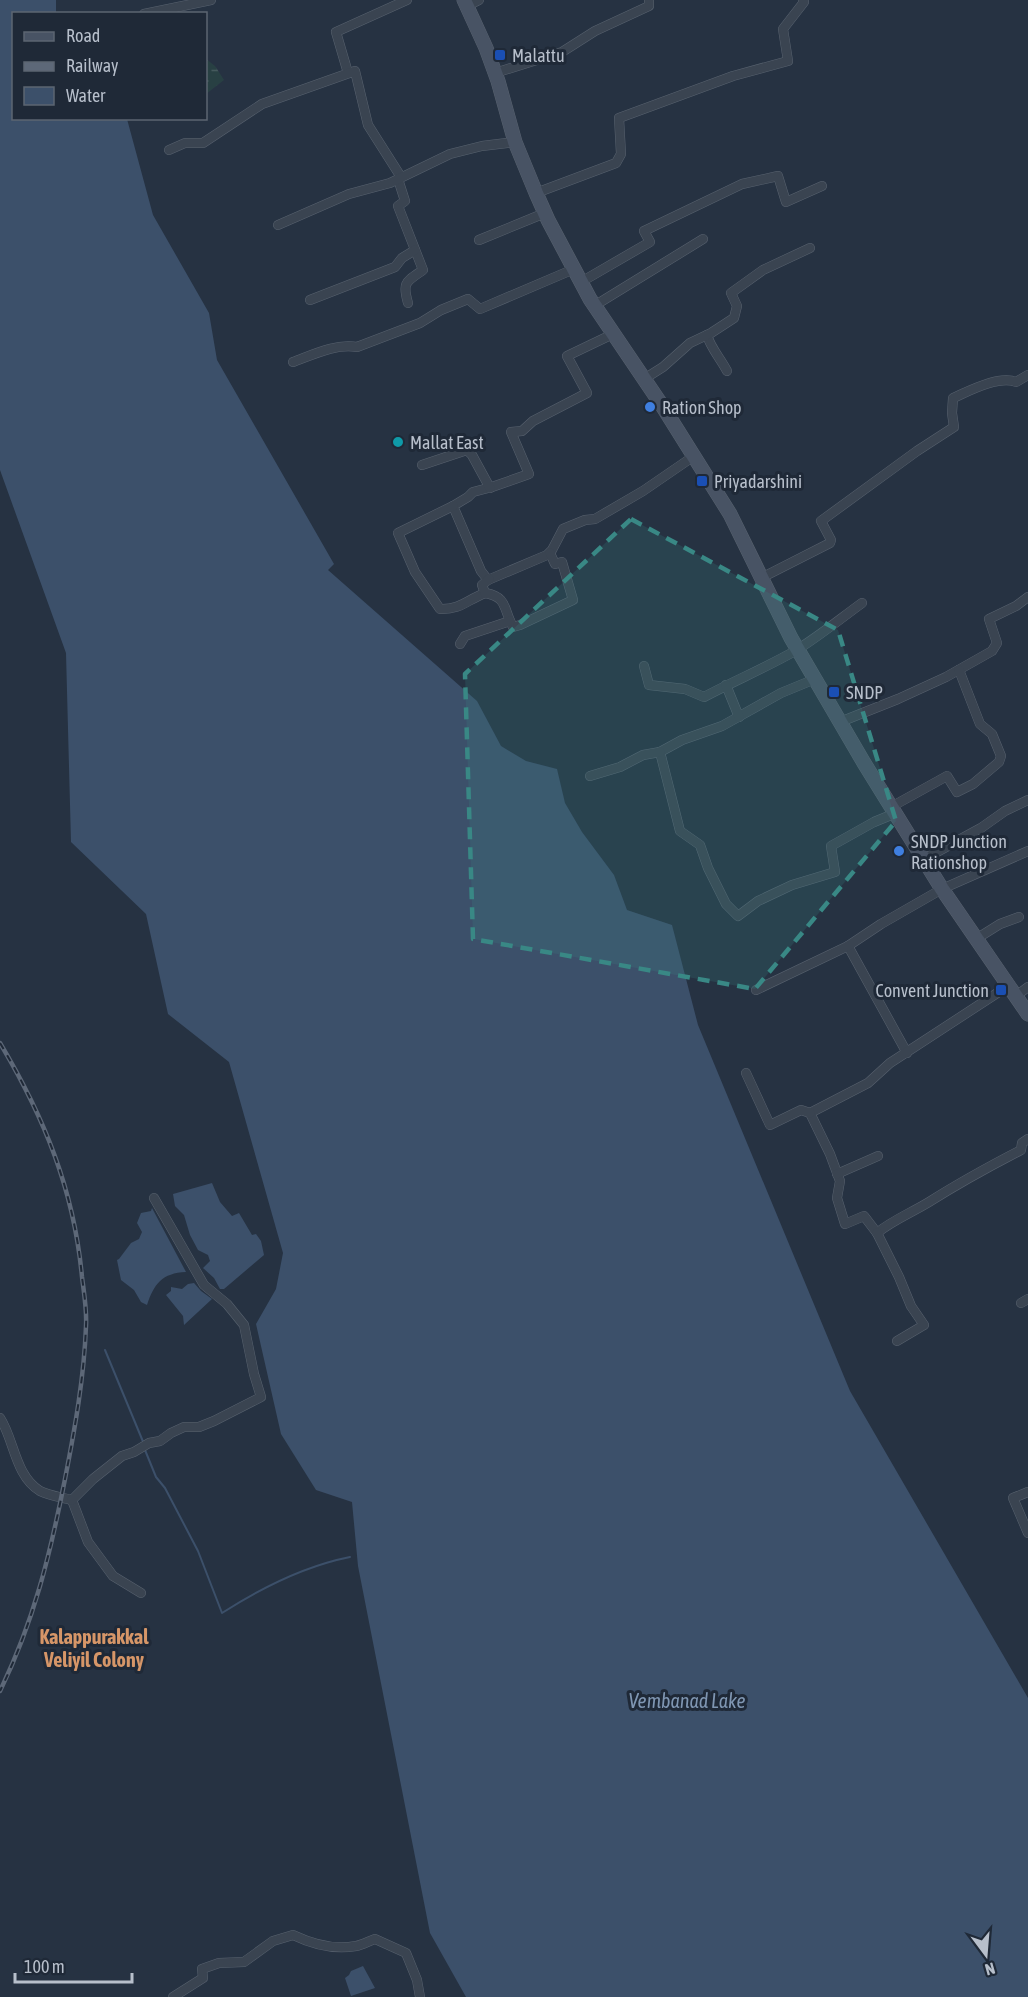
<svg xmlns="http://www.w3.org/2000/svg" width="1028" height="1997" font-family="'Asap Condensed',sans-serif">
<defs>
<pattern id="wetland-marsh" width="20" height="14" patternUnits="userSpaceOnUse" patternTransform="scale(1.5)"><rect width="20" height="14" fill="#284043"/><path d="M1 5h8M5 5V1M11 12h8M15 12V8" fill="none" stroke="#455a5d"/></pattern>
</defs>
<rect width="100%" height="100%" fill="#263242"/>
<!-- wetland -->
<polygon fill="url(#wetland-marsh)" points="206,59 215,66 224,80 206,94"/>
<!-- water -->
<g fill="#3c506a">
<polygon points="0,0 56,0 56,13 14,14 14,118 127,119 153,215 209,313 217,360 334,564 328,570 477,701 501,746 526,761 557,769 565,803 582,832 614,875 627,910 672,925 698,1025 850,1391 1028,1698 1028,1997 466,1997 430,1933 358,1566 352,1502 316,1490 281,1434 256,1324 276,1289 283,1253 229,1062 168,1014 146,914 71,842 66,653 0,470"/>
<polygon points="212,1183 220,1202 232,1216 239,1213 252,1235 256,1234 261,1241 264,1255 224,1289 220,1289 214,1278 203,1268 210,1261 208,1255 198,1250 190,1235 184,1215 175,1206 173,1194"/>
<path d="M152,1208L186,1272C162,1273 154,1284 147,1305L141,1302L134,1290L121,1280L117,1260L119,1259L131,1243L139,1239L142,1232L137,1223L141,1213L151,1211Z"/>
<polygon points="194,1283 201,1291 212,1299 184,1325 183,1316 166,1295 171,1291 171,1287 182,1289 188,1284"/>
<polygon points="363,1966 375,1988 351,1996 345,1978 349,1975 351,1971"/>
</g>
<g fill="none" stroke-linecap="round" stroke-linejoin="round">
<!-- stream -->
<g stroke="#3c506a" stroke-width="2">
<polyline points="105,1350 144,1444"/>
<path d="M145,1450L156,1477L165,1488L198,1551L222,1613C261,1588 305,1566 350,1557"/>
</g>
<defs>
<g id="minor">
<polyline points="467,6 479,0"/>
<polyline points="144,14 211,0"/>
<polyline points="348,73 336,32 407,0"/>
<polyline points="495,73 562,52 595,31 649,6 649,0"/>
<polyline points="169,150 185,143 203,143 262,104 355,71 368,125 401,177"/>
<path d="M398,179L405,201L398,206L423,270C406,282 402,282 408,303"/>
<polyline points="536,193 616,163 621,154 619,118 733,76 788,61 783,29 804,2 803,0"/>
<polyline points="278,225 349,194 390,183 450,154 482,146 515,142"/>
<polyline points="479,240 545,213"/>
<polyline points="581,282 650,242 644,231 742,184 778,176 786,202 822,186"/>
<polyline points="310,300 395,267 402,258 415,250"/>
<polyline points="594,306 703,239"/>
<polyline points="613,334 567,356 587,393 533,421 522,431 511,432 529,474 492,487 473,492 468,497 453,506 481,571 488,580 547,555 552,550 563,529 585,520 595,519 643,491 694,456"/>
<path d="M707,335C710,347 721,359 727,371"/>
<path d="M293,362C312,355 336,343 357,347L420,323L441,310L468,299L480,309L574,269"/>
<polyline points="644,379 663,367 690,343 711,333 734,318 737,306 731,293 763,270 810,248"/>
<polyline points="422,465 467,450 472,455 490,488"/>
<path d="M453,506L398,533L415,572L440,609C460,610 467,600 485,593"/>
<path d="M761,578L830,543L831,540L821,521L917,451L954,427L952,413L953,398C969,391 999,375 1016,382L1028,375"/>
<path d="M489,579L482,585L485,593C508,597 503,609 513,627L520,625L573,600L562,562L555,564L550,553"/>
<polyline points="460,644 465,636 510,621"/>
<path d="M644,666L649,685L685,689L704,697C734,681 765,668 795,651C818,637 840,619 862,603"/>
<polyline points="815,679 781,693 722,726 682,740 660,752 680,831 700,845 708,868 726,904 738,916 758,901 792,885 835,872 831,846 874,822 896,813"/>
<polyline points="726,685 739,717"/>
<polyline points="840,722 898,699 946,677 992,651 997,643 989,619 1016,606 1028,597"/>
<polyline points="590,776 620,767 643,755 660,752"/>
<polyline points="891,807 947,776 957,792 973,784 999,762 1001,756 992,734 980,724 959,670"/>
<polyline points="924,859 981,828 1005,811 1028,800"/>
<polyline points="976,939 1000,924 1019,917"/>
<polyline points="848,946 907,1053"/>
<path d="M1008,986L890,1063L868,1083L810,1113L830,1154L840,1181L837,1198L845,1224L864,1216L877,1233C893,1220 911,1213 929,1202C959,1183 990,1166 1021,1150L1022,1143L1028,1139"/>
<polyline points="756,990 848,946 881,924 942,889 1028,851"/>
<polyline points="1016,996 1028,987"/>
<polyline points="746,1073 770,1125 801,1110 810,1113"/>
<polyline points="837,1174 878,1156"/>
<polyline points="877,1233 899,1277 911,1306 924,1325 897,1341"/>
<polyline points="1021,1303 1028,1299"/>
<path d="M0,1418C14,1439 15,1476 40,1491C50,1496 61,1497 72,1500L88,1542L113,1576L141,1593"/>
<polyline points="1028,1492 1013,1498 1028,1533"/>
<polyline points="72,1500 93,1479 122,1456 134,1452 149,1443 160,1441 171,1433 184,1427 199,1427 214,1421 261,1397 254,1374 244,1325 227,1304 204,1285 154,1198"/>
<path d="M173,1997L203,1978L202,1969L219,1963L244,1962L273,1941L293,1935C312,1944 335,1950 356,1946C362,1945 369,1941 375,1939L406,1953L417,1980L420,1997"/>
</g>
<polyline id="secondary" points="464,0 486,48 498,81 515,142 536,193 548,220 590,299 663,407 730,514 791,638 864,763 942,889 1028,1014"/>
</defs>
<!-- minor casing -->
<use href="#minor" stroke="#58626f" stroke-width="10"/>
<!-- secondary casing -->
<use href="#secondary" stroke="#58626f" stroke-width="15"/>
<!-- minor -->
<use href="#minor" stroke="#3a4451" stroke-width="9"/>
<!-- secondary -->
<use href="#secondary" stroke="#485364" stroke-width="14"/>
<defs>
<path id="rail" d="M0,1043C44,1117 74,1190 82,1277C84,1293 87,1310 86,1326C84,1378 75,1428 65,1479C50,1555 34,1621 0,1691"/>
</defs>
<!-- rail casing -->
<use href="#rail" stroke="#5d6878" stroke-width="4.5"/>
<!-- rail -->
<use href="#rail" stroke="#1f2937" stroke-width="2" stroke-dasharray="7" stroke-linecap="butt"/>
</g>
<!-- marked area -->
<path fill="#398885" fill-opacity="0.2" stroke="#398885" stroke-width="4.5" stroke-dasharray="12 8" stroke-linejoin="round" d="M631,519L838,630L896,821L755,989L473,939L465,674Z"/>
<!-- markers -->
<g fill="#1a4fb4" stroke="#1f2937" stroke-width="2">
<rect x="494" y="49" width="12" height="12" rx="3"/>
<rect x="696" y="475" width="12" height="12" rx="3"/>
<rect x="828" y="686" width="12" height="12" rx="3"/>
<rect x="995" y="984" width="12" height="12" rx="3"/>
</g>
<g fill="#3f7fe0" stroke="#1f2937" stroke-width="2">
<circle cx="650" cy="407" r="6"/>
<circle cx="899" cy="851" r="6"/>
</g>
<circle fill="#0f9aa8" stroke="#1f2937" stroke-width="2" cx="398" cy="442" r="6"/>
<g text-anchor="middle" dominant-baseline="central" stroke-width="6" stroke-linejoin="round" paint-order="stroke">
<!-- poi labels -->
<g font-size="18" fill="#b7bfcb" stroke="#1f2937" text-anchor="start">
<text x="512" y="55">Malattu</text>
<text x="662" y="407">Ration Shop</text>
<text x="410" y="442">Mallat East</text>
<text x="714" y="481">Priyadarshini</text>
<text x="846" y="692">SNDP</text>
<text x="911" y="841">SNDP Junction<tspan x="911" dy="21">Rationshop</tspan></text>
<text x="989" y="990" text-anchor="end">Convent Junction</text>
</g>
<!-- neighbourhood labels -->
<g font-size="20" font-weight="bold" fill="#d69668" stroke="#1f2937">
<text x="94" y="1636">Kalappurakkal<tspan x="94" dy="23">Veliyil Colony</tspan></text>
</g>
<!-- water labels -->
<g font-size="20" font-style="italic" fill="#7f96b2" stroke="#1f2937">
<text x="687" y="1700">Vembanad Lake</text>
</g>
</g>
<!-- legend -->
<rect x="12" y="12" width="195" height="108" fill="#1f2937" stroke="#5c6572" stroke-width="1.5"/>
<rect x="24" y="32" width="30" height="9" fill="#485364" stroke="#5c6572" stroke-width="1.5"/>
<text x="66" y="42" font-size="18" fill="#b7bfcb">Road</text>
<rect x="24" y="62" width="30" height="9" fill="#5d6878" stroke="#5c6572" stroke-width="1.5"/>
<text x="66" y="72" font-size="18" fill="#b7bfcb">Railway</text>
<rect x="24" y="87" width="30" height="18" fill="#3c506a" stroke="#5c6572" stroke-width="1.5"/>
<text x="66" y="102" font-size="18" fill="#b7bfcb">Water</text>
<!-- north arrow -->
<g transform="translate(986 1955) rotate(164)" stroke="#1f2937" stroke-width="4.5" paint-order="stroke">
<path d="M0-4.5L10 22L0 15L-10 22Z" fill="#b7bfcb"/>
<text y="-9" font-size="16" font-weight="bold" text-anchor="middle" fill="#b7bfcb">N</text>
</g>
<!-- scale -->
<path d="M15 1973v9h117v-9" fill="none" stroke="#b7bfcb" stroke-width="3"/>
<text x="24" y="1973" font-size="18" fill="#b7bfcb" stroke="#1f2937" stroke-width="4.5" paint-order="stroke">100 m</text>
</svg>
